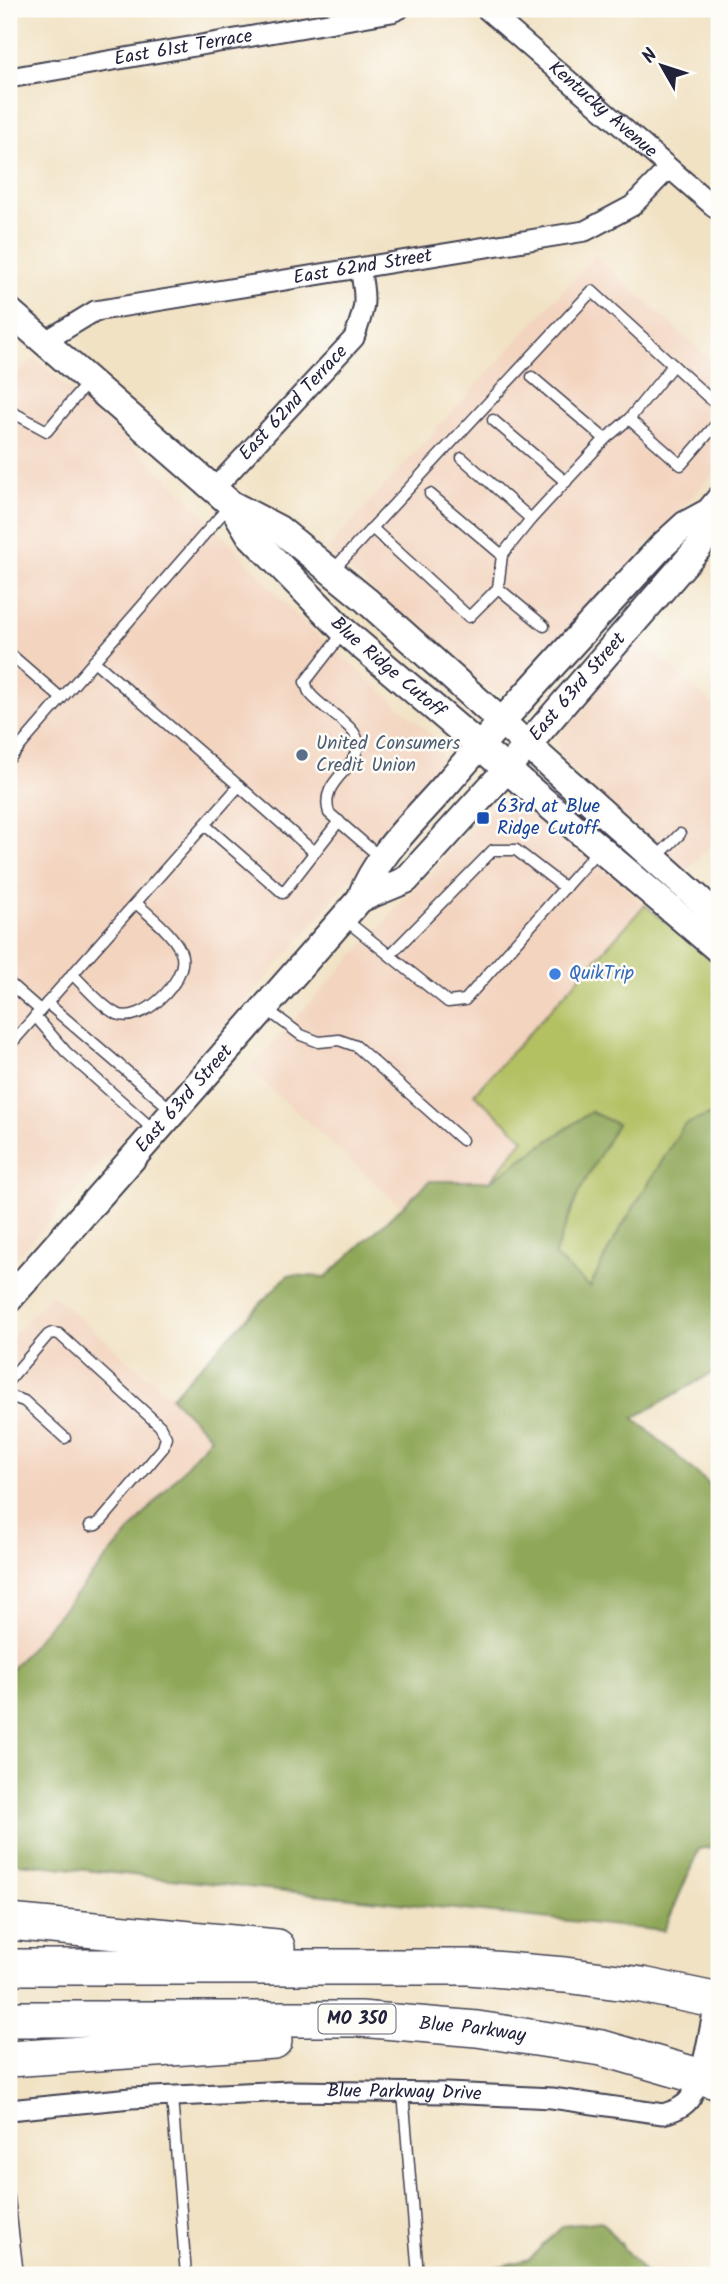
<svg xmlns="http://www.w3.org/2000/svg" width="728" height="2284" font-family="Kalam,sans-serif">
<rect width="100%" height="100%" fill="#fdfcf7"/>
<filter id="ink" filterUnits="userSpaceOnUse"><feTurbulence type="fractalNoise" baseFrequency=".0143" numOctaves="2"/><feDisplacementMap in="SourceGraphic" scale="14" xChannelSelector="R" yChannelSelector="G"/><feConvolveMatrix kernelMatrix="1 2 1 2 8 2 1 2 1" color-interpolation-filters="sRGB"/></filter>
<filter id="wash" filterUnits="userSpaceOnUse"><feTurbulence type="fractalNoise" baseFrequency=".00686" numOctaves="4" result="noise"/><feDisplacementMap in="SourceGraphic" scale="28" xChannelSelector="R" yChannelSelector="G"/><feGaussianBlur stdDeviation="1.57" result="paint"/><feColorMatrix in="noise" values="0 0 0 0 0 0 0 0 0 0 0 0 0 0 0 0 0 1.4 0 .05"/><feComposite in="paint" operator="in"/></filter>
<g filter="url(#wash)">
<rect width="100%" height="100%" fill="#f1e2c4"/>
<!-- built -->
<g fill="#f3d4bf">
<polygon points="595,255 719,368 719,468 529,673 511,688 497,693 480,684 326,550"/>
<polygon points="34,357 186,495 297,616 434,737 441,754 437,771 426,788 290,951 9,1266 9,385"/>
<polygon points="636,637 719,710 719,835 686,872 570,768 559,753 558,740 561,727"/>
<polygon points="510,801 526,801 645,905 475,1094 524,1139 490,1181 430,1181 402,1207 249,1069 485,813 495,805"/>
<polygon points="51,1293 171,1397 211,1436 9,1672 9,1340"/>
</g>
<!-- green -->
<polygon fill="#b4c163" stroke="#6b724f" stroke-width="2" points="645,905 719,967 719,1111 684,1126 615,1238 590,1287 554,1256 578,1194 591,1112 490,1181 524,1139 474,1094"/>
<!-- forest -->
<g fill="#8fa759" stroke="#58644a" stroke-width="2">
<polygon points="719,1111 719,1369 634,1418 719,1493 719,1846 699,1849 664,1931 9,1862 9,1672 211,1437 171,1397 288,1275 326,1277 430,1181 490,1181 591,1112 617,1124 578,1194 554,1256 590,1287 615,1238 684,1125"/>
<polygon points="601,2221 646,2275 466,2275 529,2259 563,2226"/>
</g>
</g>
<g filter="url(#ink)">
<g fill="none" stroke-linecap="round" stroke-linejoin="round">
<defs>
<g id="lane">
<polyline points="673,365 629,419 681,465 719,421"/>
<polyline points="532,377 605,439"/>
<polyline points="9,413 10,411 47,431 88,382"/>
<polyline points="493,420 566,482"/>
<polyline points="462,458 531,519"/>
<polyline points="430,494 502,555"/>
<polyline points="372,528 592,291 719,407"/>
<polyline points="332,571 372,528 469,617 498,588 544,626"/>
<polyline points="498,588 502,555 531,519 605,439 629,419"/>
<path d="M343,633L305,682C307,685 307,689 309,692C318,707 359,726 358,744C356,772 319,780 329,813L381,858"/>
<polyline points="9,653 61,698"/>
<polyline points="9,759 229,506"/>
<polyline points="239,786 314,852"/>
<polyline points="205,825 283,893 339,821"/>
<polyline points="656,858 680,834"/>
<polyline points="343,918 448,1002 465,1000 599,849"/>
<polyline points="390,955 493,850 516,850 565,888"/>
<path d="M72,974C84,985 103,1008 117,1014C142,1025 187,981 182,956C178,937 150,916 136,903"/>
<polyline points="9,983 40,1010"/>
<polyline points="47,1003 173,1111"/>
<polyline points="265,1008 301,1035 319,1042 339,1040 356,1046 462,1140"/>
<polyline points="35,1016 66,1052 156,1132"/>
<polyline points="9,1046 239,786 94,661"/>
<polyline points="9,1380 48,1335 52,1333 59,1334 160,1426 166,1437 163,1448 102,1520 96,1525 90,1526"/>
<polyline points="9,1396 24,1401 65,1438"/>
<polyline points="403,2092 418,2275"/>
<polyline points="172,2097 186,2275"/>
<polyline points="9,2198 18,2275"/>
</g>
<g id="street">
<path id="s1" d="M486,9L719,211"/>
<path id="s2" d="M9,78L392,12L399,9"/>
<path id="s3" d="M44,342L95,311L585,231L632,206L669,168"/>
<path id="s4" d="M214,489L354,338C365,308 367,301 360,269"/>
<path id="s5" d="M9,2110L131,2098L289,2091L447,2093L552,2098L663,2114C674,2111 685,2107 691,2097C704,2073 709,2028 716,2000"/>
</g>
<g id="secondary">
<polyline points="9,311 231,504 279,529 366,600 719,917"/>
<path id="s6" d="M232,505L250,535L344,631L719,950"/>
<path id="s7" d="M360,899L406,880L506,770L699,547L705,536L709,512"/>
<path id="s8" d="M9,1299L360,899C376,856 413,822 443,788C514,706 588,626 662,546L685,525L709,512L719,500"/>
</g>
<g id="highway">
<polyline points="9,1922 277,1947"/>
<polyline points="9,1967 469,1967 565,1975 642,1985 719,2001"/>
<path id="s9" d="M9,2019H360L477,2029L602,2048L719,2082"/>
<polyline points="9,2059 274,2041"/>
</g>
</defs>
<!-- lane casing -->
<use href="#lane" stroke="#413f50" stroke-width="13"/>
<!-- street casing -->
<use href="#street" stroke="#413f50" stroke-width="23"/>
<!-- secondary casing -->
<use href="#secondary" stroke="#413f50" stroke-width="30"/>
<!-- highway casing -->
<use href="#highway" stroke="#413f50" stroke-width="38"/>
<!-- lane -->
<use href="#lane" stroke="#fff" stroke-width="10"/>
<!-- street -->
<use href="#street" stroke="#fff" stroke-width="19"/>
<!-- secondary -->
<use href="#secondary" stroke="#fff" stroke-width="26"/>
<!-- highway -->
<use href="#highway" stroke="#fff" stroke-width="35"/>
</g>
</g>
<!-- markers -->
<circle fill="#5c6f8a" stroke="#fdfcf7" stroke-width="2.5" cx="302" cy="755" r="7"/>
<rect fill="#1a4fb4" stroke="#fdfcf7" stroke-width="2.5" x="476" y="811" width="14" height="14" rx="3.5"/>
<circle fill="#3f7fe0" stroke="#fdfcf7" stroke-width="2.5" cx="555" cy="974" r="7"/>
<g text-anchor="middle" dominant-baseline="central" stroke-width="5" stroke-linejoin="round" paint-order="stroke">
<!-- shield labels -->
<rect fill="#fdfcf7" stroke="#646373" stroke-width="2" x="318.5" y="2004.5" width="77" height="29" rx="5"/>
<g font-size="18" font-weight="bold" fill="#22223b">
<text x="357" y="2019">MO 350</text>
</g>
<!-- street labels -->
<g font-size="19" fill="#22223b" stroke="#fdfcf7">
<text stroke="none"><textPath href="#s2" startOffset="177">East 61st Terrace</textPath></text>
<text stroke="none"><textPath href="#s1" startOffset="154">Kentucky Avenue</textPath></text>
<text stroke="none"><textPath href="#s3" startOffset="331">East 62nd Street</textPath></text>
<text stroke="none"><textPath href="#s4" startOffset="117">East 62nd Terrace</textPath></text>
<text stroke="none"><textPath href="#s6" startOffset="226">Blue Ridge Cutoff</textPath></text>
<text stroke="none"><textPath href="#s7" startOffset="308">East 63rd Street</textPath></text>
<text stroke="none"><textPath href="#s8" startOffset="266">East 63rd Street</textPath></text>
<text stroke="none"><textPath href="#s9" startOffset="464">Blue Parkway</textPath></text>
<text stroke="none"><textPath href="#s5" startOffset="396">Blue Parkway Drive</textPath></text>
</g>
<!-- service labels -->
<g font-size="19" fill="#4e5e75" stroke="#fdfcf7" text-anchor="start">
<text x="316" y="744">United Consumers<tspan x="316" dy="22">Credit Union</tspan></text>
</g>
<!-- transit labels -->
<g font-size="19" fill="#164399" stroke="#fdfcf7" text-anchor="start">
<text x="497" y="807">63rd at Blue<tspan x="497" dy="22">Ridge Cutoff</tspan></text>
</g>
<!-- shop labels -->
<g font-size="19" fill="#366cbe" stroke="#fdfcf7" text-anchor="start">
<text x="569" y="974">QuikTrip</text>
</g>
</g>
<!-- margin -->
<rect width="728" height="2284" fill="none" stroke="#fdfcf7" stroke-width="35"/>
<!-- north arrow -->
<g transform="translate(662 66) rotate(309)" stroke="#fdfcf7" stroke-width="5" paint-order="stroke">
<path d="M0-5L12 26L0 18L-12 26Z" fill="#22223b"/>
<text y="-10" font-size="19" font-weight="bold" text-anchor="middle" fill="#22223b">N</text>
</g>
</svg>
